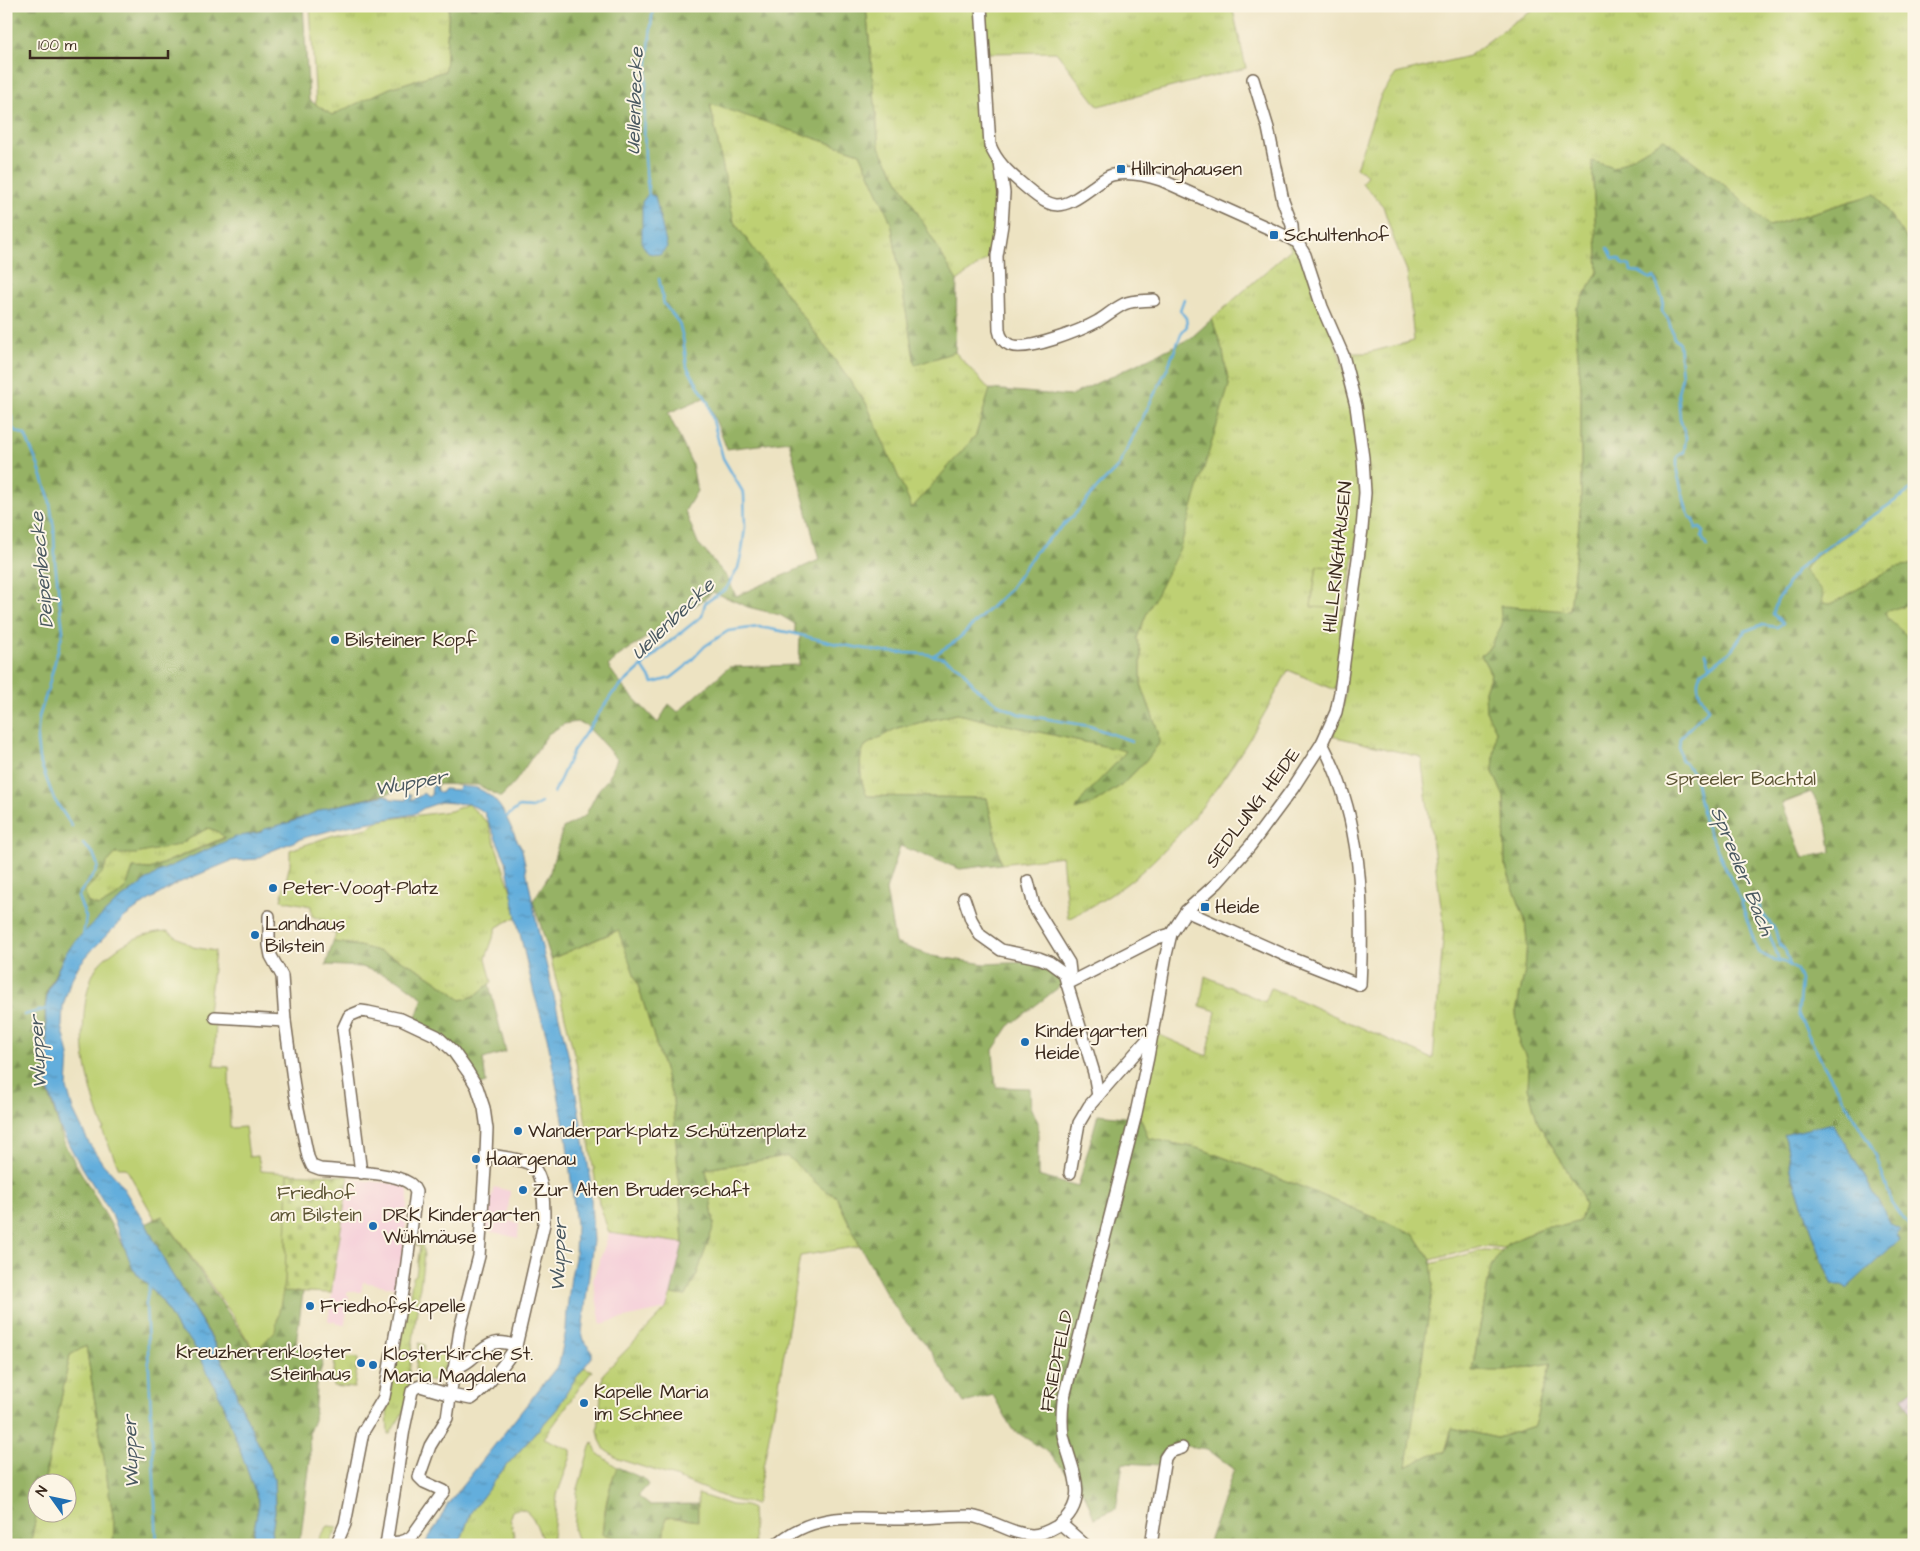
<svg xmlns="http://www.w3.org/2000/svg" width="1920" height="1551" font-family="'Architects Daughter',sans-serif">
<defs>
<pattern id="industrial-furrows" width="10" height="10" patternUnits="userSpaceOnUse" patternTransform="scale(1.25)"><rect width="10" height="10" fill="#d1bdcb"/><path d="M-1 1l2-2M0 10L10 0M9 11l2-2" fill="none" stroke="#ab9aa4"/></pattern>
<pattern id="grass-tufts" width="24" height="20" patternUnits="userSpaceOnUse" patternTransform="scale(1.25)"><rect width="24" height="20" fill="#bed073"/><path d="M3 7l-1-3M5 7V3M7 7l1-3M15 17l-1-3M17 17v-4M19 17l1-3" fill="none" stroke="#a4b363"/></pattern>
<pattern id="forest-firs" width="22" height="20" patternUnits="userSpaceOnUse" patternTransform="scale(1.25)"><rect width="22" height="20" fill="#96b265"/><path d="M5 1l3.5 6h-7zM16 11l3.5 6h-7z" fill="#7c9153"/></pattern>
<pattern id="cemetery-stones" width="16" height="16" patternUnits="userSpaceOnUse" patternTransform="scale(1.25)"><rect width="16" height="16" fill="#bed073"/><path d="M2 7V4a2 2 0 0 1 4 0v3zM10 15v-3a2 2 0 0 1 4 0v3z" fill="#a4b363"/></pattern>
<pattern id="water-ripples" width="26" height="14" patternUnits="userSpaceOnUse" patternTransform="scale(1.25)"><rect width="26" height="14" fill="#64aedc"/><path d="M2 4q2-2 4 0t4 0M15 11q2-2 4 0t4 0" fill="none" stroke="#548eb2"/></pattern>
</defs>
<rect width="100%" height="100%" fill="#fcf5e5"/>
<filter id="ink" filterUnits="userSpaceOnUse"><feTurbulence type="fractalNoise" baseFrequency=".02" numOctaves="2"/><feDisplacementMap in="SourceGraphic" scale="10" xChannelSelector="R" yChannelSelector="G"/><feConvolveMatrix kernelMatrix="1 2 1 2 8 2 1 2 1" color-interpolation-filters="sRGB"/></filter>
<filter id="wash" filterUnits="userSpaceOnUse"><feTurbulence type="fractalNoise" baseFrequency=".0096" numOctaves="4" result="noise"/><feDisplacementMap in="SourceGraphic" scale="20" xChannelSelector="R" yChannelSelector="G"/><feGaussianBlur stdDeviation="1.12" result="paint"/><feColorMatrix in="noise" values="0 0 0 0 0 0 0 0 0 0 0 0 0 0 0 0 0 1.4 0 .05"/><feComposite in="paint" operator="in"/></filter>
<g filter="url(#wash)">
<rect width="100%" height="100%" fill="#ede3c2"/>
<!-- built -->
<g fill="#f5cfd9">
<polygon points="349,1179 399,1184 404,1186 408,1190 408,1196 403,1260 398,1288 363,1282 361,1292 347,1292 347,1295 349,1295 345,1324 337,1324 335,1322 328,1321"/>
<polygon points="494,1187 510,1191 507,1221 519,1223 518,1238 484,1230"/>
<polygon points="609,1233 683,1243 671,1294 666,1309 611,1321 601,1325 593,1280"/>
</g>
<!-- industrial -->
<g fill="url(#industrial-furrows)">
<polygon points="1914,1388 1914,1419 1902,1397"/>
<polygon points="1914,1525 1914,1545 1904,1545"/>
</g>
<!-- grass -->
<g fill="url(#grass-tufts)" stroke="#7c7d48">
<polygon points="310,6 449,6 445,71 390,88 332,116 316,105"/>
<polygon points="866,6 978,6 989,152 996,172 1001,193 994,254 957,281 879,147"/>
<polygon points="984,6 1232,6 1246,68 1098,106 1056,52 988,53"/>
<polygon points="1541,6 1914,6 1914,249 1875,194 1769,226 1728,188 1664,140 1614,168 1592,161 1598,272 1577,308 1576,332 1581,387 1581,503 1570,611 1502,625 1490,647 1481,655 1491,674 1485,691 1486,711 1496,730 1493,772 1504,797 1505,865 1525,920 1527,941 1525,970 1516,1012 1519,1045 1525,1054 1529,1069 1528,1087 1538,1123 1580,1191 1585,1205 1580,1221 1563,1226 1546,1226 1507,1244 1504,1248 1485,1246 1431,1260 1414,1234 1302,1187 1201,1149 1148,1138 1141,1119 1135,1118 1153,1032 1207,1056 1216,1011 1200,1006 1205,976 1265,1002 1271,988 1433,1059 1444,928 1421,757 1332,736 1341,718 1345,694 1347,661 1367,528 1347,353 1366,353 1414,341 1407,271 1394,240 1383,206 1362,183 1367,175 1356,168 1381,95 1396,74 1469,56 1515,21"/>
<polygon points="710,103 860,153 891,221 915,364 955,352 990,390 976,435 912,509 866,403 734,222"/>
<path d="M1286,240L1293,244L1302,256C1315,290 1331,325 1341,360C1353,402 1359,449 1360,493C1360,519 1355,544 1352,569L1317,566L1311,606L1345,609L1335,690L1288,670C1250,744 1204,816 1141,872C1120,891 1093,906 1068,919L1062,856L1001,864L987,798L867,796C861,784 856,757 866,745L897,728L957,714L1127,751L1085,797L1096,802L1123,784L1150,756L1158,731L1141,684V653L1137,638L1205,462L1229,385L1223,352L1212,319L1291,249Z"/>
<polygon points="1914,488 1914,644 1755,713 1802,796 1776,806 1819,913 1682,738 1775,614 1811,560 1855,527 1892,502 1896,497"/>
<path d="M468,804L488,823L512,894L516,917L497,927L486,958L492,982L475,996L461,1000C422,967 384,947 333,942L336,934L324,929L326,922L312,916L311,906L281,900L290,864V850L334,835L368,828L381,820L451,811Z"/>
<polygon points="208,828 217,831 225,837 150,869 133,868 126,888 114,898 104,904 98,906 87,902 84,891 104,871 106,864 115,854 178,845"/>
<polygon points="619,930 637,982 673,1099 683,1243 609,1233 599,1203 576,1062 551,959"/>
<polygon points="787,1156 823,1189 836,1196 860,1246 800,1256 779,1384 756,1504 732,1500 675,1477 618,1459 605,1450 600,1440 598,1430 603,1374 666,1309 671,1294 686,1296 697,1274 714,1225 706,1169"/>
<path d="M416,1243L422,1244L424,1255L408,1381C413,1403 400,1416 390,1434H388L387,1409L391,1402L389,1399L413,1277L416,1275L420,1247L415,1245Z"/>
<polygon points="1484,1250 1502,1251 1491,1267 1472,1370 1508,1371 1551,1363 1534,1426 1497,1438 1452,1428 1445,1452 1432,1454 1405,1468 1433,1285 1431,1264"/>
<polygon points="419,1343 425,1345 423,1355 432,1358 439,1354 447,1356 441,1382 438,1383 418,1378 415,1375"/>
<polygon points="86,1346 114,1522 113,1545 30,1545 37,1512 38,1514 68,1514 68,1484 44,1483 70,1355"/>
<polygon points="335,1357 358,1358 357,1368 355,1368 357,1369 354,1388 333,1386"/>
<path d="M584,1367L592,1371C575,1392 561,1416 544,1438L571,1450V1456L557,1495L552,1545H544C538,1531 532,1501 512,1511L510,1517L516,1545H470L462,1537L471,1512L505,1467L557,1409L573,1382Z"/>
<polygon points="328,1526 338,1527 329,1545 318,1544 320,1537"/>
</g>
<!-- forest -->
<g fill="url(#forest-firs)" stroke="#686e42" fill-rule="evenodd">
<path d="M6,6H303L309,100L332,115L390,88L445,71L449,6H866L879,147L957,281L955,352L915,365L891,222L860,153L710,104L734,222L866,403L912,508L976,435L990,389L1070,396L1191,338L1212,319L1223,352L1229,385L1180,548L1146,615L1137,638L1141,653V684L1158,731L1159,743L1150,756L1123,784L1096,802L1076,810C1081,795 1115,767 1126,751L957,714L897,728L866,745C856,757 861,784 867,796L987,798L1001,864L960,869L900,846L886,890L895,943L932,956L985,964L1028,962L1053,972L1063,984L1009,1026L993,1050L996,1087L1030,1088L1031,1109L1038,1122V1176L1078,1187L1098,1114L1141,1119L1148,1138L1201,1149L1302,1187L1414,1234L1431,1260L1433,1285L1406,1467L1432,1454L1445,1452L1452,1428L1497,1438L1534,1426L1551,1363L1508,1371H1472L1491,1266L1507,1244L1547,1226H1563L1580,1221L1585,1205L1580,1191L1538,1123L1528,1087L1529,1069L1525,1054L1519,1045L1516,1012L1525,970L1527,941L1525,920L1505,865L1504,797L1493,772L1496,730L1486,711L1485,691L1491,674L1481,655L1490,647L1502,625L1500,606L1570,611L1581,503V387L1576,332L1577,308L1598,272L1592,161L1614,168L1664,139L1728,188L1769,226L1875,194L1914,249V488L1811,560L1804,570L1822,591L1823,603L1832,604L1895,567L1909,565L1914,563V602L1885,612L1887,618L1914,642V1388L1902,1397L1914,1419V1525L1904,1545H1208L1234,1469L1207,1449L1179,1445L1160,1465L1123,1463L1116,1509L1094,1518L1085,1495L1049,1453L1012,1429L993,1395L964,1403L925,1343L904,1320L887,1295L860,1246L836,1196L823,1189L787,1156L706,1169L714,1225L697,1274L686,1296L671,1294L683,1243L673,1099L637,982L618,930L551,959L533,901L549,875L563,828L585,816L599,789L608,779L617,759L586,725L577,722L564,724L548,734L515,782L501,797L478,785L426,784L344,804L223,844L65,954L47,991L45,1008L47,1089L65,1145L128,1254L133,1269L162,1301L179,1331L189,1339L196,1349L223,1403L259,1503L251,1545H113L114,1522L86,1346L70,1355L44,1483L38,1484L37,1512L30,1545H6ZM706,397L727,449L789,441L819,560L736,596L726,576L698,543L685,511L697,491L692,464L668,413ZM713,592L748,607L780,615L795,624V632L800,635L799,665L729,667L678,712L669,704L658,723L623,687L608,666L620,655L702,601ZM1811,792C1824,813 1829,827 1831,852L1803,858L1782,803ZM208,828L217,831L225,838L150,869L133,868L126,888L114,898L104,904L98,906L87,902L85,891L104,871L106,864L115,854H136L178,845ZM1832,1123L1857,1163L1899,1239L1833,1285L1825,1268L1792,1175L1786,1140Z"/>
<path d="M333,942C384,947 422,967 461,1000L475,996L489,984L506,1052L483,1059L486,1083L480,1085L415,1020L423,998L397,979L362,967L326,965Z"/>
<polygon points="162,1216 255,1352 275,1331 282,1291 303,1292 296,1343 323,1362 316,1386 314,1420 309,1432 310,1461 301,1535 297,1545 270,1545 275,1511 274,1478 237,1397 235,1388 211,1336 168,1268 146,1224"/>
<path d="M617,1467L644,1479L648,1485L638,1496L649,1505L698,1504V1521L666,1517L664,1543L618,1539L602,1534C605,1511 608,1489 617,1467Z"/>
</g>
<!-- cemetery -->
<polygon fill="url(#cemetery-stones)" stroke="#7c7d48" points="288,1173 349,1176 331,1293 282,1291 285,1281"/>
<!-- garden -->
<g fill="#bed073" stroke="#7c7d48">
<polygon points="1317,566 1352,569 1345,609 1311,607"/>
<path d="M167,931L193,947L215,951L208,1013L216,1021L214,1066L229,1067L230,1128L245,1127L249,1157L258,1156L261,1171L288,1173L285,1281L275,1331L255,1352L231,1313L162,1216L155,1219L126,1168H119L102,1130L104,1129C95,1106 89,1083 85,1059C81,1035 83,981 100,963C105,957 112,953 118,948C133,938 149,932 167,931Z"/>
<path d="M593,1442L597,1453L617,1467C608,1488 604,1511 602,1534L618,1539L663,1543L666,1517L698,1521V1494L731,1505L746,1506L752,1509L754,1545H579L574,1530L577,1492L590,1447Z"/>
</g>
<!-- water -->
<g fill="url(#water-ripples)" stroke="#506c7d">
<polygon points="648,194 655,196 667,247 660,255 648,253 642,244 642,202"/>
<path d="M436,785L437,791L441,793L444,789L457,790L460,786C466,788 473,786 479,789C506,802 508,827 522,849L540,939L571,1066L590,1176L593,1241L582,1333L585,1343L592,1351V1357L573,1382L557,1409L505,1467L471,1512L459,1545H424L437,1525L447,1505L559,1364L566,1330L567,1310L571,1276L575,1258L576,1225L566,1135L547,1037L534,993L516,917L506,861L484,812L475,807L468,804L441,802L424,808L414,814L343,827L303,838L271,851L257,859L231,861L176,884L146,902L125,917L93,949L79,965L70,982L63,1006L62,1026L69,1055L67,1088L73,1110L89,1143L103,1164L118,1180L146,1224L168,1268L211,1337L235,1388L237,1397L274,1478L275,1511L270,1545H251L259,1503L223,1403L196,1349L189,1339L179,1331L162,1301L133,1269L112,1215L75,1156L60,1128L48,1088L47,1068L48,1055L45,1008L48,991L65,954L77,939L114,904L158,872L235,837L262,832L265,829L291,822L326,808L386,795L391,799L406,800L408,794H411V800L420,796L423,793L428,797L431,795L432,787Z"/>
<polygon points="1832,1123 1857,1163 1891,1224 1900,1229 1896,1234 1899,1240 1847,1288 1842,1285 1833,1285 1825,1268 1792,1175 1786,1140 1783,1135"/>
</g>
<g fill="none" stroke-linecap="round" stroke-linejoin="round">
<!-- stream -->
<g stroke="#64aedc" stroke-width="2.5">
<path d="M649,196C639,133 647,70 653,6"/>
<polyline points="1608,248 1613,258 1619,259 1622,264 1630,266 1631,271 1639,272 1651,279 1654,277 1663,300 1662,311 1668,319 1674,338 1679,343 1682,377 1678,392 1680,419 1686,437 1684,452 1677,457 1677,472 1687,511 1690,517 1694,519 1696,529 1700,528 1704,532 1702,537 1707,547"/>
<polyline points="6,405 13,420 12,426 14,430 25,435 38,465 49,497 54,529 55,562 63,631 47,692 39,717 37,740 39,759 54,799 72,826"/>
<path d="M1914,488L1815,555L1796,571L1777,601L1773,614L1783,623L1777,627L1761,625L1745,631L1730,652L1701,673C1693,684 1702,699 1708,709L1680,738L1679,749L1681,759L1694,774L1704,821L1741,901L1755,944L1760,953L1771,959L1784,962L1797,970L1801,980L1798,1014L1824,1066L1876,1155L1892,1203L1914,1233"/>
<polyline points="1706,653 1710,666"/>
<polyline points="934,655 956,641 1009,590 1036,551 1074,515 1098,487 1118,467 1167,369 1182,332 1187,326 1186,318 1180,310 1184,299"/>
<polyline points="642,666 653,683 671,678 685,667 705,646 728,631 759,627 792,633 837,644 884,652 926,654 943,658 960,667 977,689 998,704 1019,714 1089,726 1132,741"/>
<polyline points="554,793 573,751 613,693 663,647 702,616 705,603 726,589 738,568 742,551 745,527 744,494 723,458 708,402 687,367 683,338 679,323 664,304 659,279"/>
<polyline points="505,818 519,807 532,808 541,803"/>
<polyline points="1741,901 1752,901 1759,905 1762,913 1775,929 1779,944 1785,950 1790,965"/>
<path d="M1762,914C1763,929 1767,929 1772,941C1775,947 1777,954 1779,961"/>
<path d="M83,937L86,917L78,897C83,885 95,878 98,866L93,853L83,844"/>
<polyline points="24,1015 46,1009"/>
<polyline points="149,1285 146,1304 157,1545"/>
</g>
</g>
</g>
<g filter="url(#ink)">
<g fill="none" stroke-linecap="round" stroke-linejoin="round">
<defs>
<g id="minor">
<polyline points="1253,79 1268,128 1283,201 1292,225 1293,240"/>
<path d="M1000,163L1004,193L1002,225L997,256L999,330C1000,336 1003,342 1010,345C1027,352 1082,330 1098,321C1106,316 1114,309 1124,304C1133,300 1144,301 1154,300"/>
<polyline points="1028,881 1034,906 1069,963 1070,972 1067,982"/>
<polyline points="964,898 971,919 980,935 1001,950 1039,958 1049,962 1064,973 1067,984"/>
<path d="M1186,911L1289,957L1360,985C1364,902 1362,818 1322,743"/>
<path d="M269,916V945L271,956L282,976L285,1021L295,1094L308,1157L312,1166L320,1169C341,1171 393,1172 409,1183C413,1185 414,1188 416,1192L404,1286L384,1397L363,1432L345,1524L336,1545"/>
<polyline points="215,1017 285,1021"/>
<polyline points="1098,1096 1094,1073 1067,984 1157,938 1171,934"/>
<path d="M361,1173L343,1029L349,1016L361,1011L368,1012L401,1019L437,1036L453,1051L468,1072L477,1087L484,1108L487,1129L486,1154L479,1256L460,1329L447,1418L430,1446L419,1477L424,1482L444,1491L412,1536C404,1543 397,1543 387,1542"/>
<polyline points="1070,1173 1079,1123 1089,1106 1153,1033"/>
<path d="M453,1370C459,1367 465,1364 470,1360C487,1346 493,1337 516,1346"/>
<polyline points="1060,1523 1085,1545"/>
<path d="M386,1545L404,1429L412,1391L415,1388L420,1386L451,1395L471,1399C484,1391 508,1360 516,1346L544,1224C544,1208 545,1171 528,1163C516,1158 499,1157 486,1154"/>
<path d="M776,1545C815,1510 857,1519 904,1519C926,1518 948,1516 970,1516C992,1519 1010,1534 1032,1535C1040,1535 1050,1530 1057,1526C1093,1500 1070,1467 1063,1435C1061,1423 1062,1412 1063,1401L1135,1118L1148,1057L1166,955L1171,934L1186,911L1217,883L1250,846L1293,788L1322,743L1336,712L1340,692L1362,529L1365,493L1363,458L1356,406L1343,355L1322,307L1305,255L1297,242L1277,232L1161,180C1146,175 1128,171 1112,175C1105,177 1099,183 1093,187C1059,212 1053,211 1021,183C1008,172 996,161 990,145L981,6"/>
<polyline points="1151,1545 1165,1458 1169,1452 1182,1448"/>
</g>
</defs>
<!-- minor casing -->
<use href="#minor" stroke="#796b57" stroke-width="14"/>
<!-- minor -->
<use href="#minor" stroke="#fff" stroke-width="11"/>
</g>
</g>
<!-- markers -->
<g fill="#1f6fb2" stroke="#fcf5e5" stroke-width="2">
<rect x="1116" y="164" width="10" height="10" rx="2.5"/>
<rect x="1269" y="230" width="10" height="10" rx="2.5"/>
<circle cx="335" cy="640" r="5"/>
<circle cx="273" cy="888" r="5"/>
<rect x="1200" y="902" width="10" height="10" rx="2.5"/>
<circle cx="255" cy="935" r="5"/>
<circle cx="1025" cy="1042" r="5"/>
<circle cx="518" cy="1131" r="5"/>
<circle cx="476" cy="1159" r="5"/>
<circle cx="523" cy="1190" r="5"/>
<circle cx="373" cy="1226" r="5"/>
<circle cx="310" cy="1306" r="5"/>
<circle cx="361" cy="1363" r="5"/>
<circle cx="373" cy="1365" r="5"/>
<circle cx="584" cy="1403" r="5"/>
</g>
<g text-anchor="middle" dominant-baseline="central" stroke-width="4" stroke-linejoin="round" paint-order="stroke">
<!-- poi labels -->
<g font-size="19" fill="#3b2a1e" stroke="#fcf5e5" text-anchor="start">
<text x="1131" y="169">Hillringhausen</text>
<text x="1284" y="235">Schultenhof</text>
<text x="345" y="640">Bilsteiner Kopf</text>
<text x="283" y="888">Peter-Voogt-Platz</text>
<text x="1215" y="907">Heide</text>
<text x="265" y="924">Landhaus<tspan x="265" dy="22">Bilstein</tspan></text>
<text x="1035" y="1031">Kindergarten<tspan x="1035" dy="22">Heide</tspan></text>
<text x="528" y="1131">Wanderparkplatz Schützenplatz</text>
<text x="486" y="1159">Haargenau</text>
<text x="533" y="1190">Zur Alten Bruderschaft</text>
<text x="383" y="1215">DRK Kindergarten<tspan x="383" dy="22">Wühlmäuse</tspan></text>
<text x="320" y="1306">Friedhofskapelle</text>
<text x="351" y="1352" text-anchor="end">Kreuzherrenkloster<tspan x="351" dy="22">Steinhaus</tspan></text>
<text x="383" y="1354">Klosterkirche St.<tspan x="383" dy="22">Maria Magdalena</tspan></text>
<text x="594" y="1392">Kapelle Maria<tspan x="594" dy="22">im Schnee</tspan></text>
</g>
<!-- street labels -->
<g font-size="19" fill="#3b2a1e" stroke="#fcf5e5">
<text transform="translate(1338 557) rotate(-84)">HILLRINGHAUSEN</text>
<text transform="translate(1253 808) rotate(-53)">SIEDLUNG HEIDE</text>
<text transform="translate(1057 1361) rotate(-78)">FRIEDFELD</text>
</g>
<!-- park labels -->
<g font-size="19" fill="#5c5433" stroke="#fcf5e5">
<text x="1741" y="779">Spreeler Bachtal</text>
<text x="316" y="1193">Friedhof<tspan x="316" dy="22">am Bilstein</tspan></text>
</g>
<!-- water labels -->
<g font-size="20" font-style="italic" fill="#495860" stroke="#fcf5e5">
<text transform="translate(635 101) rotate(-88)">Uellenbecke</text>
<text transform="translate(42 570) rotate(-95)">Deipenbecke</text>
<text transform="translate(673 619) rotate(-44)">Uellenbecke</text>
<text transform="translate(411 783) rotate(-10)">Wupper</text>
<text transform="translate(1742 871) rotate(68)">Spreeler Bach</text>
<text transform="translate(38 1052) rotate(-93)">Wupper</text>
<text transform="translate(559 1255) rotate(-88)">Wupper</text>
<text transform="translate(131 1452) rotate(-92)">Wupper</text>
</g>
</g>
<!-- margin -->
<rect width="1920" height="1551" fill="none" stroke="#fcf5e5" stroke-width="25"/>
<!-- north arrow -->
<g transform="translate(52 1498) rotate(303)"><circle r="24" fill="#fcf5e5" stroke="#afa495"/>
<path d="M0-4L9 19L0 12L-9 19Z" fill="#1f6fb2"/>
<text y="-8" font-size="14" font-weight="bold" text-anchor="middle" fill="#3b2a1e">N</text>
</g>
<!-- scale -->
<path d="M30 50v8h138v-8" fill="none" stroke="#3b2a1e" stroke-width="2.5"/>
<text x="38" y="50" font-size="15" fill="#3b2a1e" stroke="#fcf5e5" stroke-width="4" paint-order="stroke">100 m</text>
</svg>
